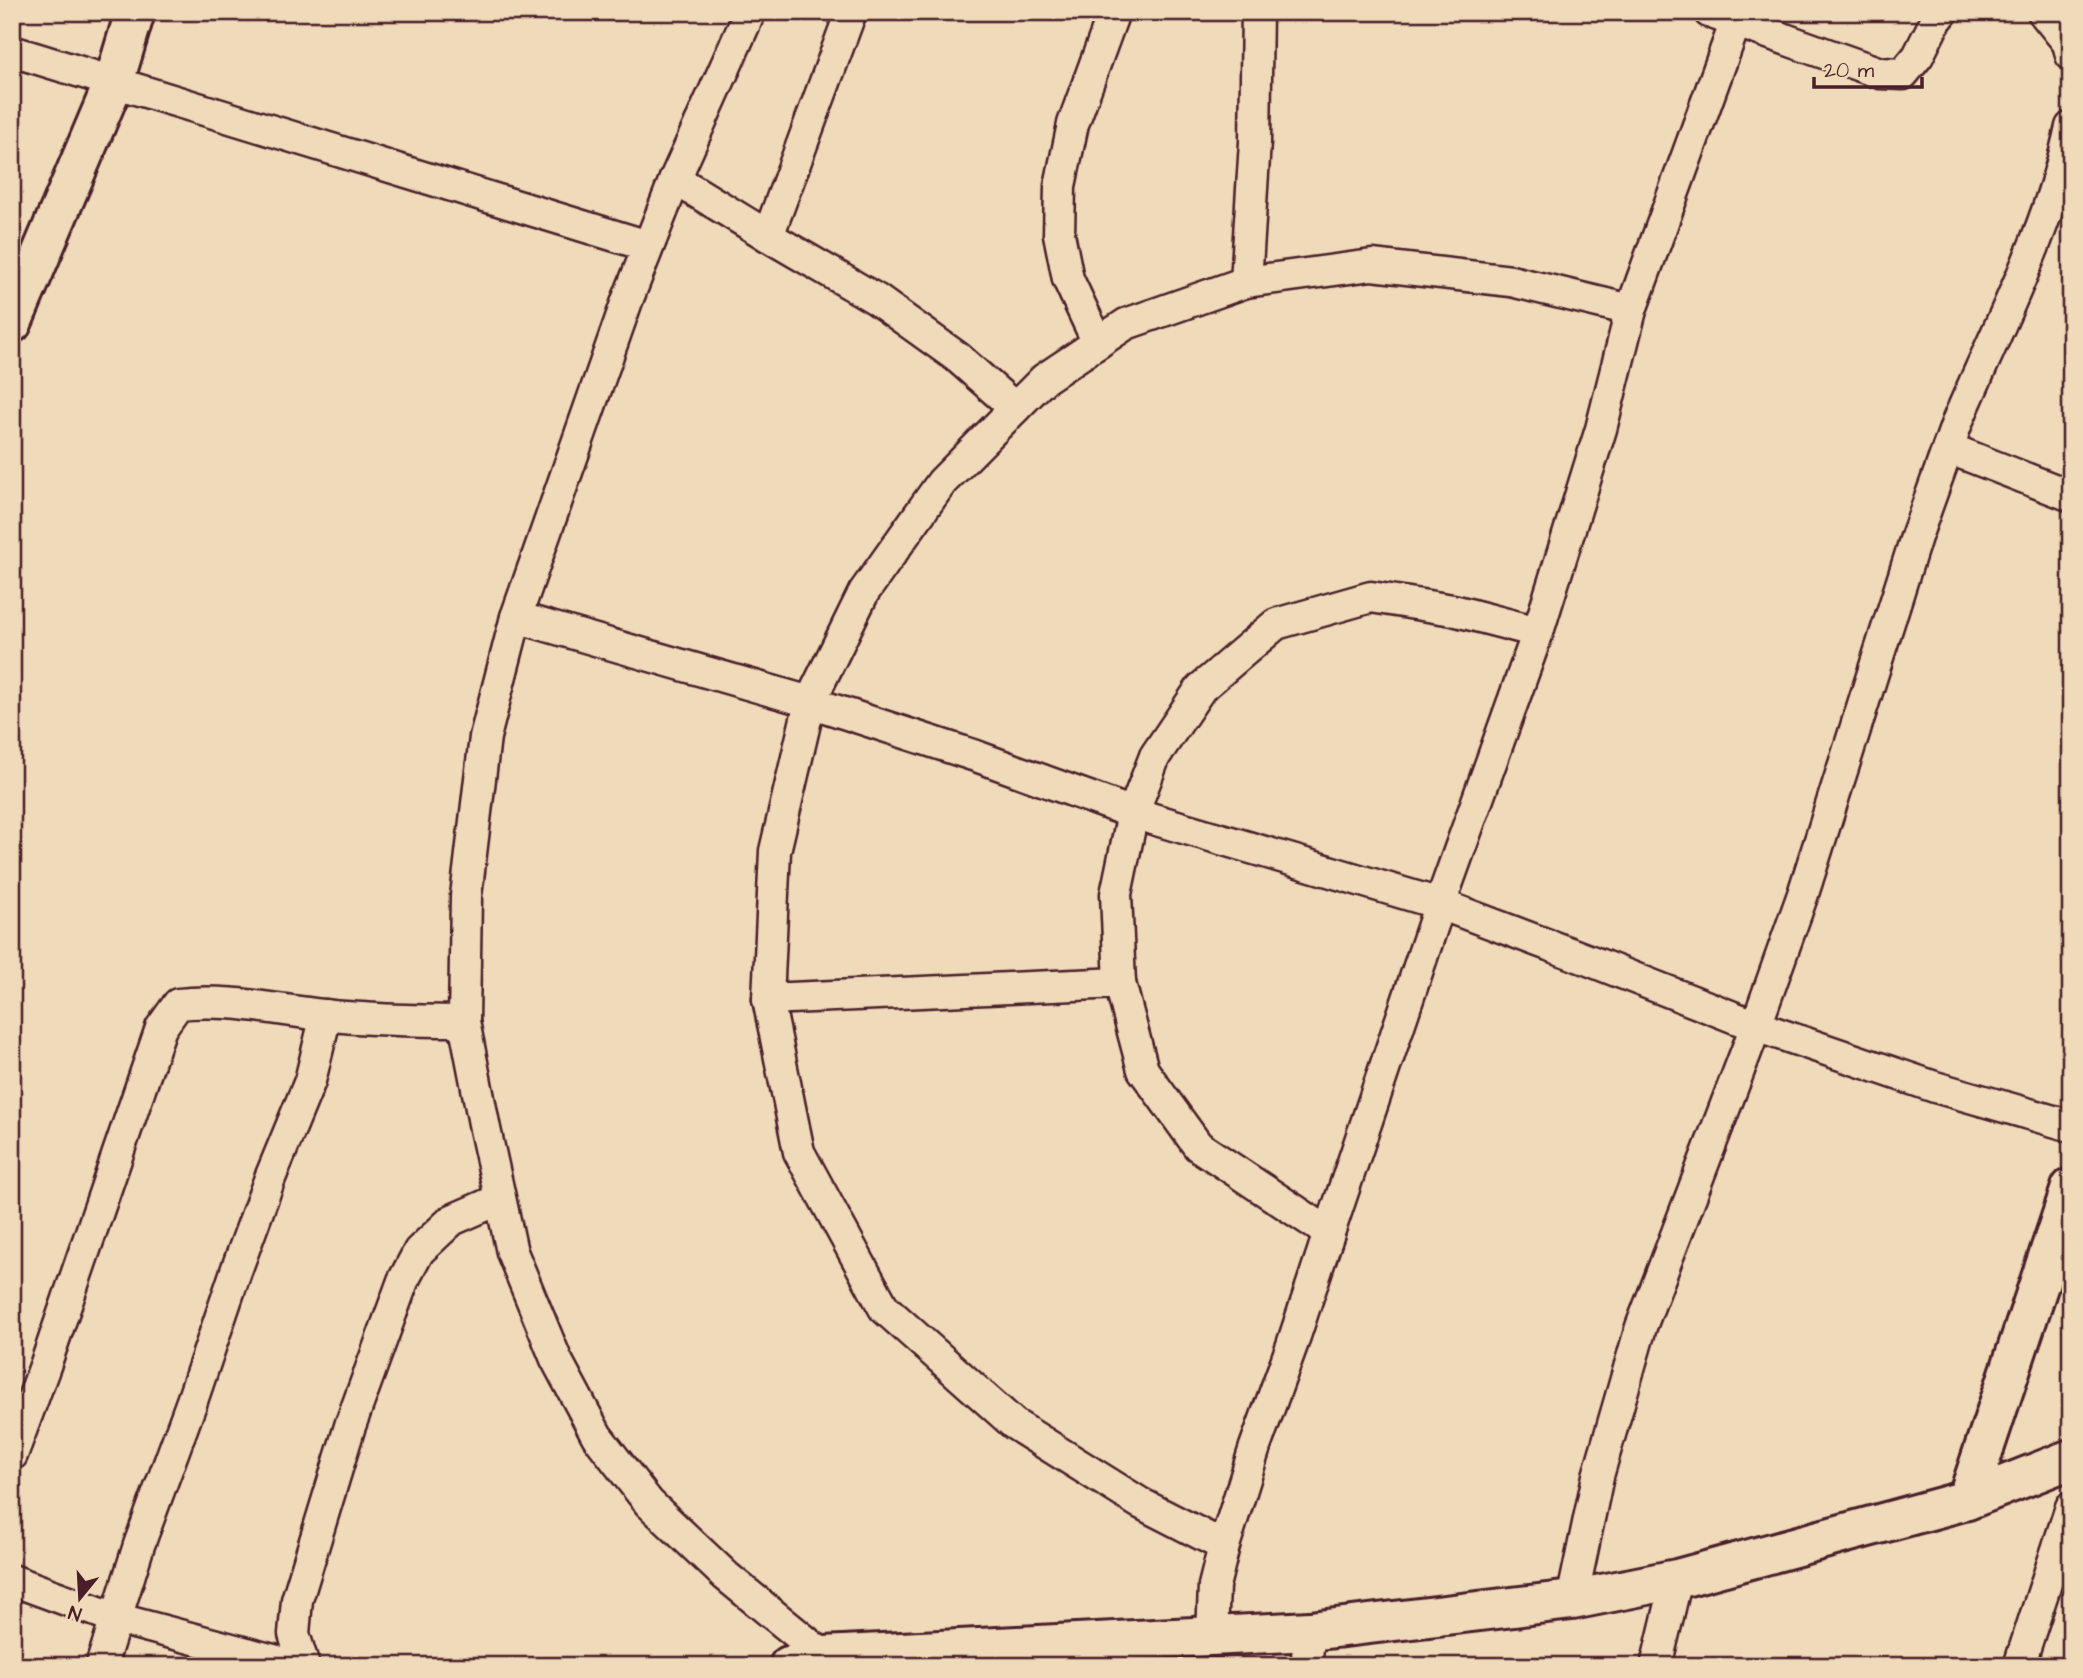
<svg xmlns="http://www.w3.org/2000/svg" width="2083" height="1678" font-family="'Architects Daughter',sans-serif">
<rect width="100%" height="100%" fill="#efdbb9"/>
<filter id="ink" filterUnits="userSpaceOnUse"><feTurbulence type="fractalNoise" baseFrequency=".0143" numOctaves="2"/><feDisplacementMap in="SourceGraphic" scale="14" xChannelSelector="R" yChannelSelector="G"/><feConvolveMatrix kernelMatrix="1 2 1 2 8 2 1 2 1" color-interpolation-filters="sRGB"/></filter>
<g filter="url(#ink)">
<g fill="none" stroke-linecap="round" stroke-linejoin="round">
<defs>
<g id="street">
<polyline points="750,12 675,179 627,301 516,617 485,737 466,896 464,1021 485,1129 512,1252 556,1359 597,1436 649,1503 726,1576 824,1656"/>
<polyline points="1709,12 1880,73 1903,74 1918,56 1935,22 1943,12"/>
<polyline points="2043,12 2068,43 2071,55"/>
<polyline points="12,51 648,246"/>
<polyline points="675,179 768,236 876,299 957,357 1015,408"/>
<polyline points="768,236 851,12"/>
<polyline points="1246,282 1255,142 1257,12"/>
<polyline points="1631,310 1736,21"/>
<polyline points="1098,343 1068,279 1059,234 1060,186 1073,124 1114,12"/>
<polyline points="1948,448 2071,496"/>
<polyline points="516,617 810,702 976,756 1133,813 1440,904 1591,961 1756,1026 1935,1087 2071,1126"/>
<polyline points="768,999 1120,983"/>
<polyline points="1329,1233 1440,904 1538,632"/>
<path d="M12,1455L45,1366L161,1028L178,1004C226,998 276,1010 323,1015C370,1020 417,1021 464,1021"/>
<polyline points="12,1580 115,1618 296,1666"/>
<path d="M1572,1600L1598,1476L1641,1327L1756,1026L1803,894L1916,537L1958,420C1999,324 2049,230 2071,127"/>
<polyline points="1212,1636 1214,1586 1224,1546 1140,1503 1014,1424 884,1308 799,1152 768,999 775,851 810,702 864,592 942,482 1044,379 1126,324 1246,282 1372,265 1511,281 1631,310 1601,429 1538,632 1453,610 1371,597 1276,624 1201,688 1155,756 1133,813 1116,894 1120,983 1143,1070 1198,1146 1329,1233 1292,1345 1255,1447 1224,1546"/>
<polyline points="101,1666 139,1545 192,1401 236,1271 270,1178 310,1081 326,1015"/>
<polyline points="304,1666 294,1634 297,1600 350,1426 403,1281 419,1251 452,1220 500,1199"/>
<polyline points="1306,1666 1310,1631"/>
<polyline points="1656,1666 1677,1579"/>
<polyline points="2019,1666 2071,1507"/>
</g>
<g id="secondary">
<polyline points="12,323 114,82 135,12"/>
<polyline points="1967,1500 2071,1188"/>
<polyline points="789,1666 824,1656 1310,1631 1572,1600 1677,1579 1967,1500 2071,1459"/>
</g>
</defs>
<!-- street casing -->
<use href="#street" stroke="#4a1f2b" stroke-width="35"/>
<!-- secondary casing -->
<use href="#secondary" stroke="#4a1f2b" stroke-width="44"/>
<!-- street -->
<use href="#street" stroke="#efdbb9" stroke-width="30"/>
<!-- secondary -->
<use href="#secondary" stroke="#efdbb9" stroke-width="38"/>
</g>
</g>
<!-- margin -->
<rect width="2083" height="1678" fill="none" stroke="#efdbb9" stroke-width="42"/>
<rect x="21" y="21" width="2041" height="1636" fill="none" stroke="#4a1f2b" stroke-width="2.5" filter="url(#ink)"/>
<!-- north arrow -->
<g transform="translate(80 1598) rotate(198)" stroke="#efdbb9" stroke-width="5" paint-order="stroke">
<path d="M0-5L12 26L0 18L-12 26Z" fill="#4a1f2b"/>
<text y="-10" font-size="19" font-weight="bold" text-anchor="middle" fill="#4a1f2b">N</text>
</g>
<!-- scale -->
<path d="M1814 77v10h108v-10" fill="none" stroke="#4a1f2b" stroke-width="3.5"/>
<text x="1824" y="77" font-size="21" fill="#4a1f2b" stroke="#efdbb9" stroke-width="5" paint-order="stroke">20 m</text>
</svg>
